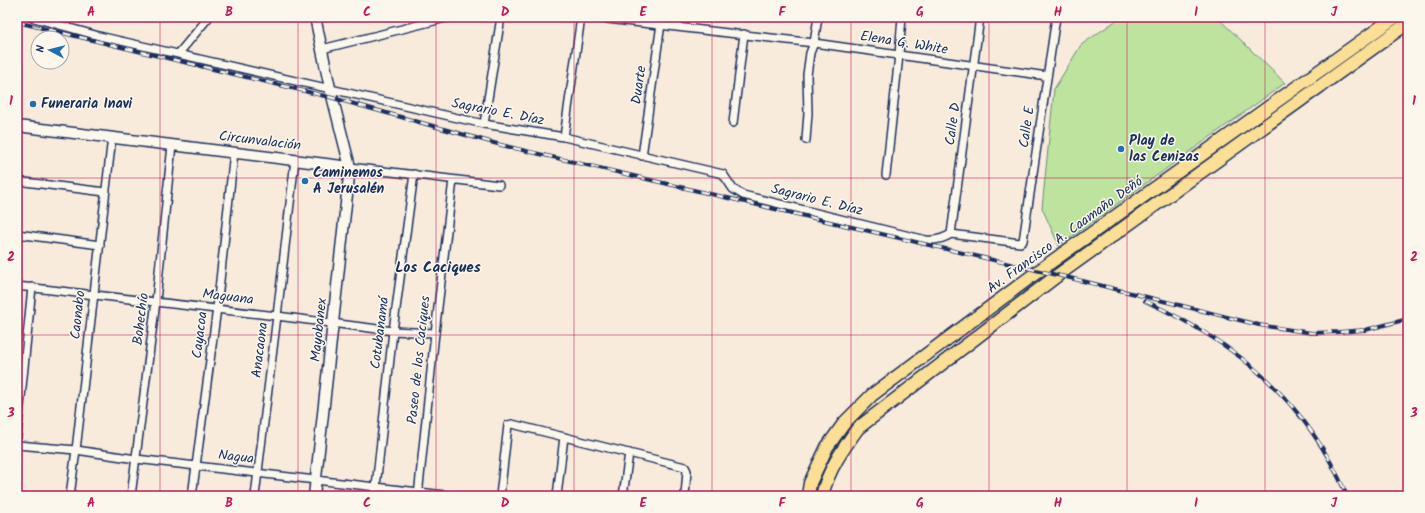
<svg xmlns="http://www.w3.org/2000/svg" width="1425" height="513" font-family="Kalam,sans-serif">
<rect width="100%" height="100%" fill="#f8ebdc"/>
<filter id="ink" filterUnits="userSpaceOnUse"><feTurbulence type="fractalNoise" baseFrequency=".025" numOctaves="2"/><feDisplacementMap in="SourceGraphic" scale="8" xChannelSelector="R" yChannelSelector="G"/><feConvolveMatrix kernelMatrix="1 2 1 2 8 2 1 2 1" color-interpolation-filters="sRGB"/></filter>
<g filter="url(#ink)">
<!-- green -->
<polygon fill="#bde39e" stroke="#6c897e" points="1121,17 1217,17 1285,83 1059,246 1042,208 1054,89 1081,45"/>
<g fill="none" stroke-linecap="round" stroke-linejoin="round">
<defs>
<g id="street">
<path d="M30,17L99,36L484,124L564,137L723,174L733,189L743,195L926,240C936,241 943,239 951,234"/>
<polyline points="590,17 814,43 1047,76"/>
<polyline points="322,49 450,17"/>
<polyline points="179,53 209,17"/>
<polyline points="733,123 744,34"/>
<polyline points="484,124 501,17"/>
<polyline points="564,137 581,17"/>
<polyline points="806,140 808,113 807,75 810,53 814,43 818,17"/>
<polyline points="642,156 662,17"/>
<polyline points="350,167 499,185"/>
<polyline points="886,175 899,55 902,17"/>
<polyline points="17,181 105,192"/>
<polyline points="17,234 100,245"/>
<polyline points="951,234 1020,243 1023,241 1056,17"/>
<polyline points="951,234 980,17"/>
<polyline points="17,286 277,316 393,331 435,333"/>
<polyline points="17,437 32,287"/>
<polyline points="17,445 76,450 136,459 453,496"/>
<polyline points="70,496 76,450 112,137"/>
<polyline points="131,496 156,301 172,145"/>
<polyline points="192,496 217,308 234,152"/>
<polyline points="255,496 277,316 295,160"/>
<polyline points="375,496 393,331 414,174"/>
<polyline points="418,496 435,333 453,180"/>
<polyline points="500,496 508,425 512,424 685,467 687,471 685,496"/>
<polyline points="557,496 564,437"/>
<polyline points="623,496 629,453"/>
</g>
<g id="secondary">
<polyline points="17,126 350,167"/>
<polyline points="314,496 350,167 330,88 315,17"/>
</g>
<g id="primary">
<polyline points="808,496 810,483 827,447 845,422 872,395 1040,270 1395,17"/>
<path d="M822,496C828,470 843,449 858,428L1058,275L1408,23"/>
</g>
</defs>
<!-- street casing -->
<use href="#street" stroke="#1b2f5e" stroke-width="10"/>
<!-- secondary casing -->
<use href="#secondary" stroke="#1b2f5e" stroke-width="13"/>
<!-- primary casing -->
<use href="#primary" stroke="#1b2f5e" stroke-width="15"/>
<!-- street -->
<use href="#street" stroke="#fbf7ec" stroke-width="7"/>
<!-- secondary -->
<use href="#secondary" stroke="#fbf7ec" stroke-width="10"/>
<!-- primary -->
<use href="#primary" stroke="#fbdf96" stroke-width="12"/>
<defs>
<g id="rail">
<polyline points="17,22 333,98 501,145 1087,282 1259,325 1312,333 1339,332 1365,330 1408,319"/>
<path d="M1145,301C1237,343 1307,401 1347,496"/>
</g>
</defs>
<!-- rail casing -->
<use href="#rail" stroke="#1b2f5e" stroke-width="4"/>
<!-- rail -->
<use href="#rail" stroke="#fbf7ec" stroke-width="2.5" stroke-dasharray="8" stroke-linecap="butt"/>
</g>
</g>
<!-- grid -->
<path fill="none" stroke="#c2185b" stroke-width="1" stroke-opacity="0.55" d="M160,17V496M298,17V496M436,17V496M574,17V496M712,17V496M851,17V496M989,17V496M1127,17V496M1265,17V496M17,178H1408M17,335H1408"/>
<!-- markers -->
<g fill="#1f6fb2" stroke="#fbf7ec" stroke-width="1.5">
<circle cx="33" cy="104" r="4"/>
<circle cx="1121" cy="149" r="4"/>
<circle cx="305" cy="181" r="4"/>
</g>
<g text-anchor="middle" dominant-baseline="central" stroke-width="3" stroke-linejoin="round" paint-order="stroke">
<!-- street labels -->
<g font-size="14" fill="#1b2f5e" stroke="#fbf7ec">
<text transform="translate(904 43) rotate(9)">Elena G. White</text>
<text transform="translate(639 85) rotate(-82)">Duarte</text>
<text transform="translate(498 112) rotate(11)">Sagrario E. Díaz</text>
<text transform="translate(953 124) rotate(-82)">Calle D</text>
<text transform="translate(1027 127) rotate(-82)">Calle E</text>
<text transform="translate(260 141) rotate(7)">Circunvalación</text>
<text transform="translate(817 200) rotate(14)">Sagrario E. Díaz</text>
<text transform="translate(1065 235) rotate(-36)">Av. Francisco A. Caamaño Deñó</text>
<text transform="translate(228 297) rotate(7)">Maguana</text>
<text transform="translate(78 315) rotate(-84)">Caonabo</text>
<text transform="translate(141 319) rotate(-83)">Bohechío</text>
<text transform="translate(319 330) rotate(-84)">Mayobanex</text>
<text transform="translate(380 333) rotate(-83)">Cotubanamá</text>
<text transform="translate(200 335) rotate(-83)">Cayacoa</text>
<text transform="translate(260 350) rotate(-83)">Anacaona</text>
<text transform="translate(419 360) rotate(-84)">Paseo de los Caciques</text>
<text transform="translate(236 457) rotate(7)">Nagua</text>
</g>
<!-- poi labels -->
<g font-size="14" font-weight="bold" fill="#1b2f5e" stroke="#fbf7ec" text-anchor="start">
<text x="41" y="104">Funeraria Inavi</text>
<text x="1129" y="141">Play de<tspan x="1129" dy="16">las Cenizas</tspan></text>
<text x="313" y="173">Caminemos<tspan x="313" dy="16">A Jerusalén</tspan></text>
</g>
<!-- neighbourhood labels -->
<g font-size="15" font-weight="bold" fill="#1b2f5e" stroke="#fbf7ec">
<text x="438" y="268">Los Caciques</text>
</g>
</g>
<!-- margin -->
<rect width="1425" height="513" fill="none" stroke="#fbf7ec" stroke-width="44"/>
<!-- north arrow -->
<g transform="translate(50 50) rotate(277)"><circle r="19" fill="#fbf7ec" stroke="#a1a7b3"/>
<path d="M0-3L7 15L0 10L-7 15Z" fill="#1f6fb2"/>
<text y="-6" font-size="11" font-weight="bold" text-anchor="middle" fill="#1b2f5e">N</text>
</g>
<rect x="22" y="22" width="1381" height="469" fill="none" stroke="#c2185b" stroke-width="1.5"/>
<g font-size="13" text-anchor="middle" font-weight="bold" fill="#c2185b">
<text x="91" y="16">A</text>
<text x="229" y="16">B</text>
<text x="367" y="16">C</text>
<text x="505" y="16">D</text>
<text x="643" y="16">E</text>
<text x="782" y="16">F</text>
<text x="920" y="16">G</text>
<text x="1058" y="16">H</text>
<text x="1196" y="16">I</text>
<text x="1334" y="16">J</text>
<text x="11" y="105">1</text>
<text x="1414" y="105">1</text>
<text x="11" y="261">2</text>
<text x="1414" y="261">2</text>
<text x="11" y="417">3</text>
<text x="1414" y="417">3</text>
<text x="91" y="507">A</text>
<text x="229" y="507">B</text>
<text x="367" y="507">C</text>
<text x="505" y="507">D</text>
<text x="643" y="507">E</text>
<text x="782" y="507">F</text>
<text x="920" y="507">G</text>
<text x="1058" y="507">H</text>
<text x="1196" y="507">I</text>
<text x="1334" y="507">J</text>
</g>
</svg>
